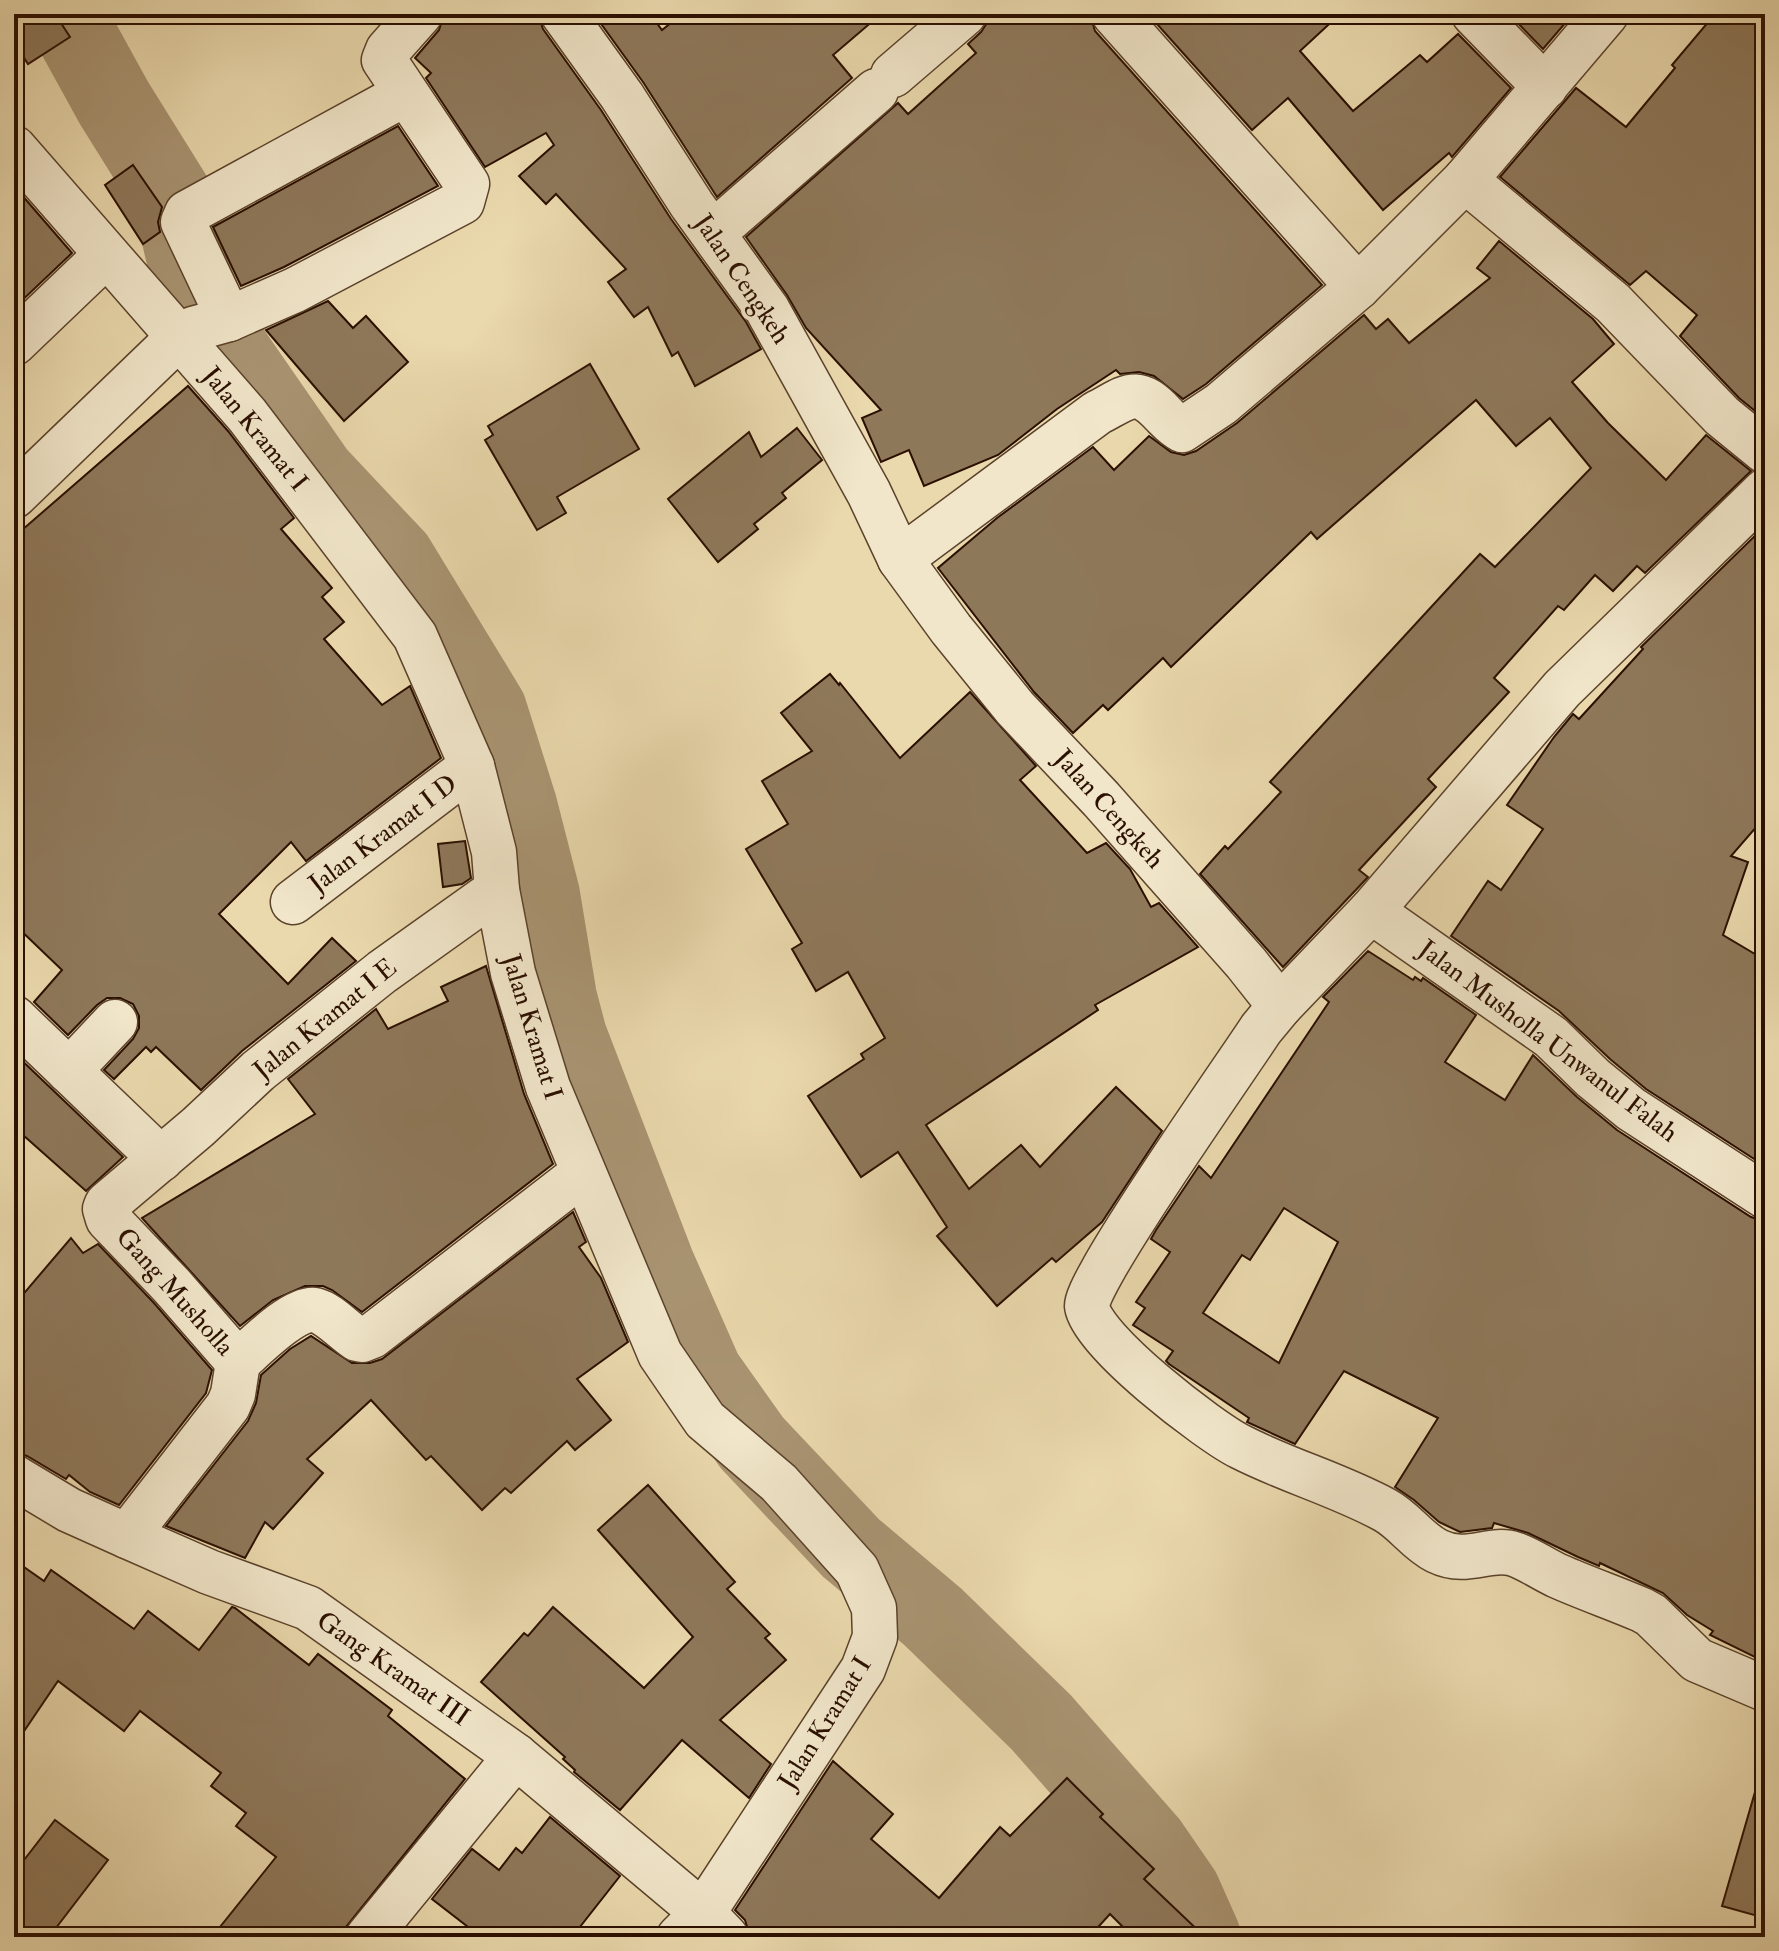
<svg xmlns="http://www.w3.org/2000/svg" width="1779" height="1951" font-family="'IM FELL Double Pica',serif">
<rect width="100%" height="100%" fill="#ead9ad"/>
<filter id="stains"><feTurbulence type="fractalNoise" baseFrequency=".0025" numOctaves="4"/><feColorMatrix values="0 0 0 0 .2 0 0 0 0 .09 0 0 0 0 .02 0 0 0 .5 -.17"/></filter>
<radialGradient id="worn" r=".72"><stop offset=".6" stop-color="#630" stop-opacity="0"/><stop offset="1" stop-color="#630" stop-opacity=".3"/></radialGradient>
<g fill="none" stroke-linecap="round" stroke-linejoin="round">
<!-- river -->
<polyline stroke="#a99472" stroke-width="80" points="65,14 114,103 172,196 190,273 212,325 316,475 395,559 487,710 517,805 540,895 557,998 567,1036 655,1265 703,1374 752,1443 851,1548 933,1617 1041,1722 1148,1844 1181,1892 1201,1937"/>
</g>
<!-- building -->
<g fill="#8e785a" stroke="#2b0f00" stroke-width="2" fill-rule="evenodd">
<polygon points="14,14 55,14 70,37 28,64 14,42"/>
<polygon points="444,14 538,14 543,29 601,110 671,219 746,322 761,349 695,386 678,352 672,356 648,307 634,317 608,282 626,269 556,194 546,204 519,176 554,145 546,133 485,167 426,78 431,73 415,58 439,30"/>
<polygon points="594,14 650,14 662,30 682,14 881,14 833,55 852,78 717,197 643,82"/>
<polygon points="988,14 1090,14 1095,31 1322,285 1206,384 1183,399 1154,376 1139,372 1120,374 1116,370 1057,409 998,455 924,486 909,450 881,462 862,418 881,410 806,328 787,295 746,237 898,103 908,114 976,53 968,44 981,32 987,23"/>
<polygon points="1148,14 1340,14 1300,51 1353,111 1420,55 1427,62 1458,34 1511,88 1452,157 1449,153 1383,210 1288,98 1252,130"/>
<polygon points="1509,14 1573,14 1543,49"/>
<polygon points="1715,14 1765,14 1765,419 1739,398 1680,336 1697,315 1646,271 1630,285 1500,177 1576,88 1626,127 1675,68 1672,65"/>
<polygon points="398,126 438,186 284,267 241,286 213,227"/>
<polygon points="133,165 162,207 158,222 160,232 143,244 105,185"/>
<polygon points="14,186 72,253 14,308"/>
<polygon points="1499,241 1593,319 1614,344 1572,382 1608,423 1666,480 1706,435 1751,471 1645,573 1637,566 1613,591 1595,575 1564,610 1558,606 1494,678 1509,692 1428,779 1436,787 1359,870 1368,877 1283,967 1200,874 1225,846 1228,849 1281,792 1270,782 1480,554 1495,567 1591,468 1550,418 1516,446 1476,400 1317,539 1311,532 1171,667 1163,658 1108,710 1103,705 1073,733 1034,692 938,568 997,518 1093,447 1114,470 1149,436 1171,452 1184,455 1196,451 1237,423 1364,315 1376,329 1388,319 1409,343 1490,278 1477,268"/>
<polygon points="328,301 353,328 366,316 408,362 344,421 266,330"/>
<polygon points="590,364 639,449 557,497 566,513 537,530 485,440 493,435 488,426"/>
<polygon points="188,386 228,431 294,518 281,529 332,588 322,597 344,622 324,639 382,705 410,686 441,758 306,861 291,842 219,914 288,984 332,938 356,961 242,1051 201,1090 156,1047 151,1052 146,1047 114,1079 104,1070 133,1039 139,1028 139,1016 133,1004 120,998 107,998 97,1005 68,1035 34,1002 62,970 14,924 14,537"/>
<polygon points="797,428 822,460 782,493 786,498 754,524 758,529 718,562 668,499 749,432 761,457"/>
<polygon points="1765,526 1765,817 1731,856 1748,862 1723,935 1765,960 1765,1166 1646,1089 1610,1059 1559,1011 1451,936 1488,881 1501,890 1543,829 1507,805 1554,737 1573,714 1579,719 1643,649 1641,647"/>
<polygon points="830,674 839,685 840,683 900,758 970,692 1036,766 1020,780 1087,853 1106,843 1130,869 1151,907 1159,903 1198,947 1095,1005 1098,1010 926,1125 969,1189 1021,1145 1040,1167 1116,1087 1162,1131 1102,1222 1056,1262 1052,1258 997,1306 937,1236 947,1227 898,1152 861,1177 808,1096 864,1059 861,1054 885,1038 848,972 816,991 792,949 802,943 746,849 788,824 762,781 812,751 781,713"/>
<polygon points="465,841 471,878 462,884 443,887 438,844"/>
<path d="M1368,951L1413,980L1415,977L1421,981L1423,978L1476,1015L1445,1062L1505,1100L1533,1055L1577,1097L1617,1130L1751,1217L1765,1221V1662L1710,1635L1713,1631L1687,1615L1663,1593L1600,1563L1599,1566L1578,1557L1528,1533L1494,1523L1492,1528L1460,1532L1439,1522L1414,1500L1395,1487L1438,1418L1344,1371L1295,1444L1247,1422L1249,1418L1169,1364L1166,1361L1173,1351L1133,1325L1145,1308L1136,1302L1170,1252L1151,1239L1156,1230L1199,1166L1211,1178L1329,1002L1323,997ZM1284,1208L1338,1242L1279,1363L1203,1313L1242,1255L1250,1260Z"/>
<polygon points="486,966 524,1094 553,1164 362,1312 332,1290 323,1286 305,1286 273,1300 240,1326 142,1218 315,1114 288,1079 376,1009 388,1029 448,1001 441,987"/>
<polygon points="14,1053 123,1157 86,1191 14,1127"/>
<polygon points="573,1212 586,1242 579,1247 601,1278 628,1342 577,1379 611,1420 575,1450 567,1441 511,1493 505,1488 482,1510 431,1456 426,1460 371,1400 307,1459 323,1473 273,1529 265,1522 245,1558 166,1526 248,1421 256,1403 261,1375 290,1349 311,1336 352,1363 370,1363 382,1359"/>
<polygon points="71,1238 83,1253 98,1244 154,1303 212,1370 206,1393 119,1505 90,1492 69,1475 66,1479 27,1456 14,1452 14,1305"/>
<polygon points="648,1485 735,1582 727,1589 770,1634 765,1638 786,1660 720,1720 771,1764 749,1798 682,1740 620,1810 574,1772 575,1770 563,1759 565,1757 481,1682 524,1633 528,1636 553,1607 644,1688 693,1637 598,1530"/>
<polygon points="14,1560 44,1581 51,1570 134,1629 148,1611 199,1650 232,1607 235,1608 309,1665 318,1654 392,1710 388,1716 465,1779 338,1937 212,1937 276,1857 236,1826 246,1813 211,1786 221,1773 140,1711 124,1731 58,1681 14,1746"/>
<polygon points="833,1761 893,1814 871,1839 939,1898 1000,1827 1010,1836 1067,1778 1103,1814 1100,1817 1154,1869 1144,1879 1205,1937 1133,1937 1110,1914 1089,1937 750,1937 745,1920 735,1910"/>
<polygon points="1755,1792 1765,1794 1765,1918 1722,1906"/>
<polygon points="550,1817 620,1876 572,1937 481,1937 432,1899 472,1849 499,1870 516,1848 522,1853"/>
<polygon points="55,1820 108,1860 49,1937 14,1937 14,1873"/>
</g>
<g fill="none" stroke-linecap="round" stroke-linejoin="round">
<defs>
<g id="minor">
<polyline points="563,14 622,96 692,205 767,309 869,493 900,559 951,629 1015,708 1101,799 1246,963 1280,1006"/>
<polyline points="1114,14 1358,287"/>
<polyline points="1474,14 1545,87"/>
<polyline points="893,75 964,14"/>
<polyline points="14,148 247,415 415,636 472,766 494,852 497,890 513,973 548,1087 660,1354 705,1420 779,1483 857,1570 874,1608 875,1637 863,1669 703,1913 679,1937"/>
<polyline points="1465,180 1613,303 1722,416 1765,451"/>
<polyline points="713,233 876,91"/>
<polyline points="229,319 183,222 187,213 405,94"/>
<polyline points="14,343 106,255"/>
<path d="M1765,491L1562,689L1371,911L1280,1006L1261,1029C1237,1066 1086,1280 1087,1306C1089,1339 1210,1432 1241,1447C1288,1471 1339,1485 1385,1510C1405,1521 1417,1541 1437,1551C1467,1566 1490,1546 1514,1554C1529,1559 1543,1569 1558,1576C1585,1588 1614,1598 1642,1610L1651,1615L1697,1660L1765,1689"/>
<polyline points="14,496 179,337 193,329 229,319 295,290 462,202 467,184 384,60 388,50 420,14"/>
<path d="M900,559L1097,413C1128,397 1136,385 1163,414C1169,420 1174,426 1182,430L1221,404L1358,287L1465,180L1606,14"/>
<polyline points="293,902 472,766"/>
<polyline points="1371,911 1551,1037 1593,1078 1631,1109 1765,1196"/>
<polyline points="14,1018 161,1159"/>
<polyline points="69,1071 115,1022"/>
<polyline points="238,1362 172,1286 108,1219 105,1209 107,1204 198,1127 258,1071 382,972 497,890"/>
<path d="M238,1362C253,1349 295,1306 315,1310C330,1314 343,1330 357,1339L362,1340L372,1336L583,1173"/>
<polyline points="14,1477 69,1510 127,1536 209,1572 308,1608 516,1756 703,1913 726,1937"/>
<polyline points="127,1536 228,1406 233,1394 238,1362"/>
<polyline points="368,1937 516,1756"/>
</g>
</defs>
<!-- minor casing -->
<use href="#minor" stroke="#5b422b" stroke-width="47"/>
<!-- minor -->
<use href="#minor" stroke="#f1e6ca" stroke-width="44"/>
</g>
<g text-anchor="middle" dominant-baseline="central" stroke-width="8" stroke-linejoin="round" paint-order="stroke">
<!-- street labels -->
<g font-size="26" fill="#2b0f00" stroke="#f1e6ca">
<text transform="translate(742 279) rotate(56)">Jalan Cengkeh</text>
<text transform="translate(255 429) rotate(51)">Jalan Kramat I</text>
<text transform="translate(1109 809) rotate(48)">Jalan Cengkeh</text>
<text transform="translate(383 834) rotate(-37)">Jalan Kramat I D</text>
<text transform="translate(325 1019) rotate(-39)">Jalan Kramat I E</text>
<text transform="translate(532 1027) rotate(73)">Jalan Kramat I</text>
<text transform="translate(1548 1041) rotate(37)">Jalan Musholla Unwanul Falah</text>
<text transform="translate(175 1292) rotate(48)">Gang Musholla</text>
<text transform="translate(393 1669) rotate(35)">Gang Kramat III</text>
<text transform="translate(825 1723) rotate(-58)">Jalan Kramat I</text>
</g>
</g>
<!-- margin -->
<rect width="1779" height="1951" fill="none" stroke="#ead9ad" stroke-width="48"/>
<rect x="16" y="16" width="1747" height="1919" fill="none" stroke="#2b0f00" stroke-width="4"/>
<rect x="24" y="24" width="1731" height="1903" fill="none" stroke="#2b0f00" stroke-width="2"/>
<rect width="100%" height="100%" filter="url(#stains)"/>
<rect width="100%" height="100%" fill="url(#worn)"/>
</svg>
